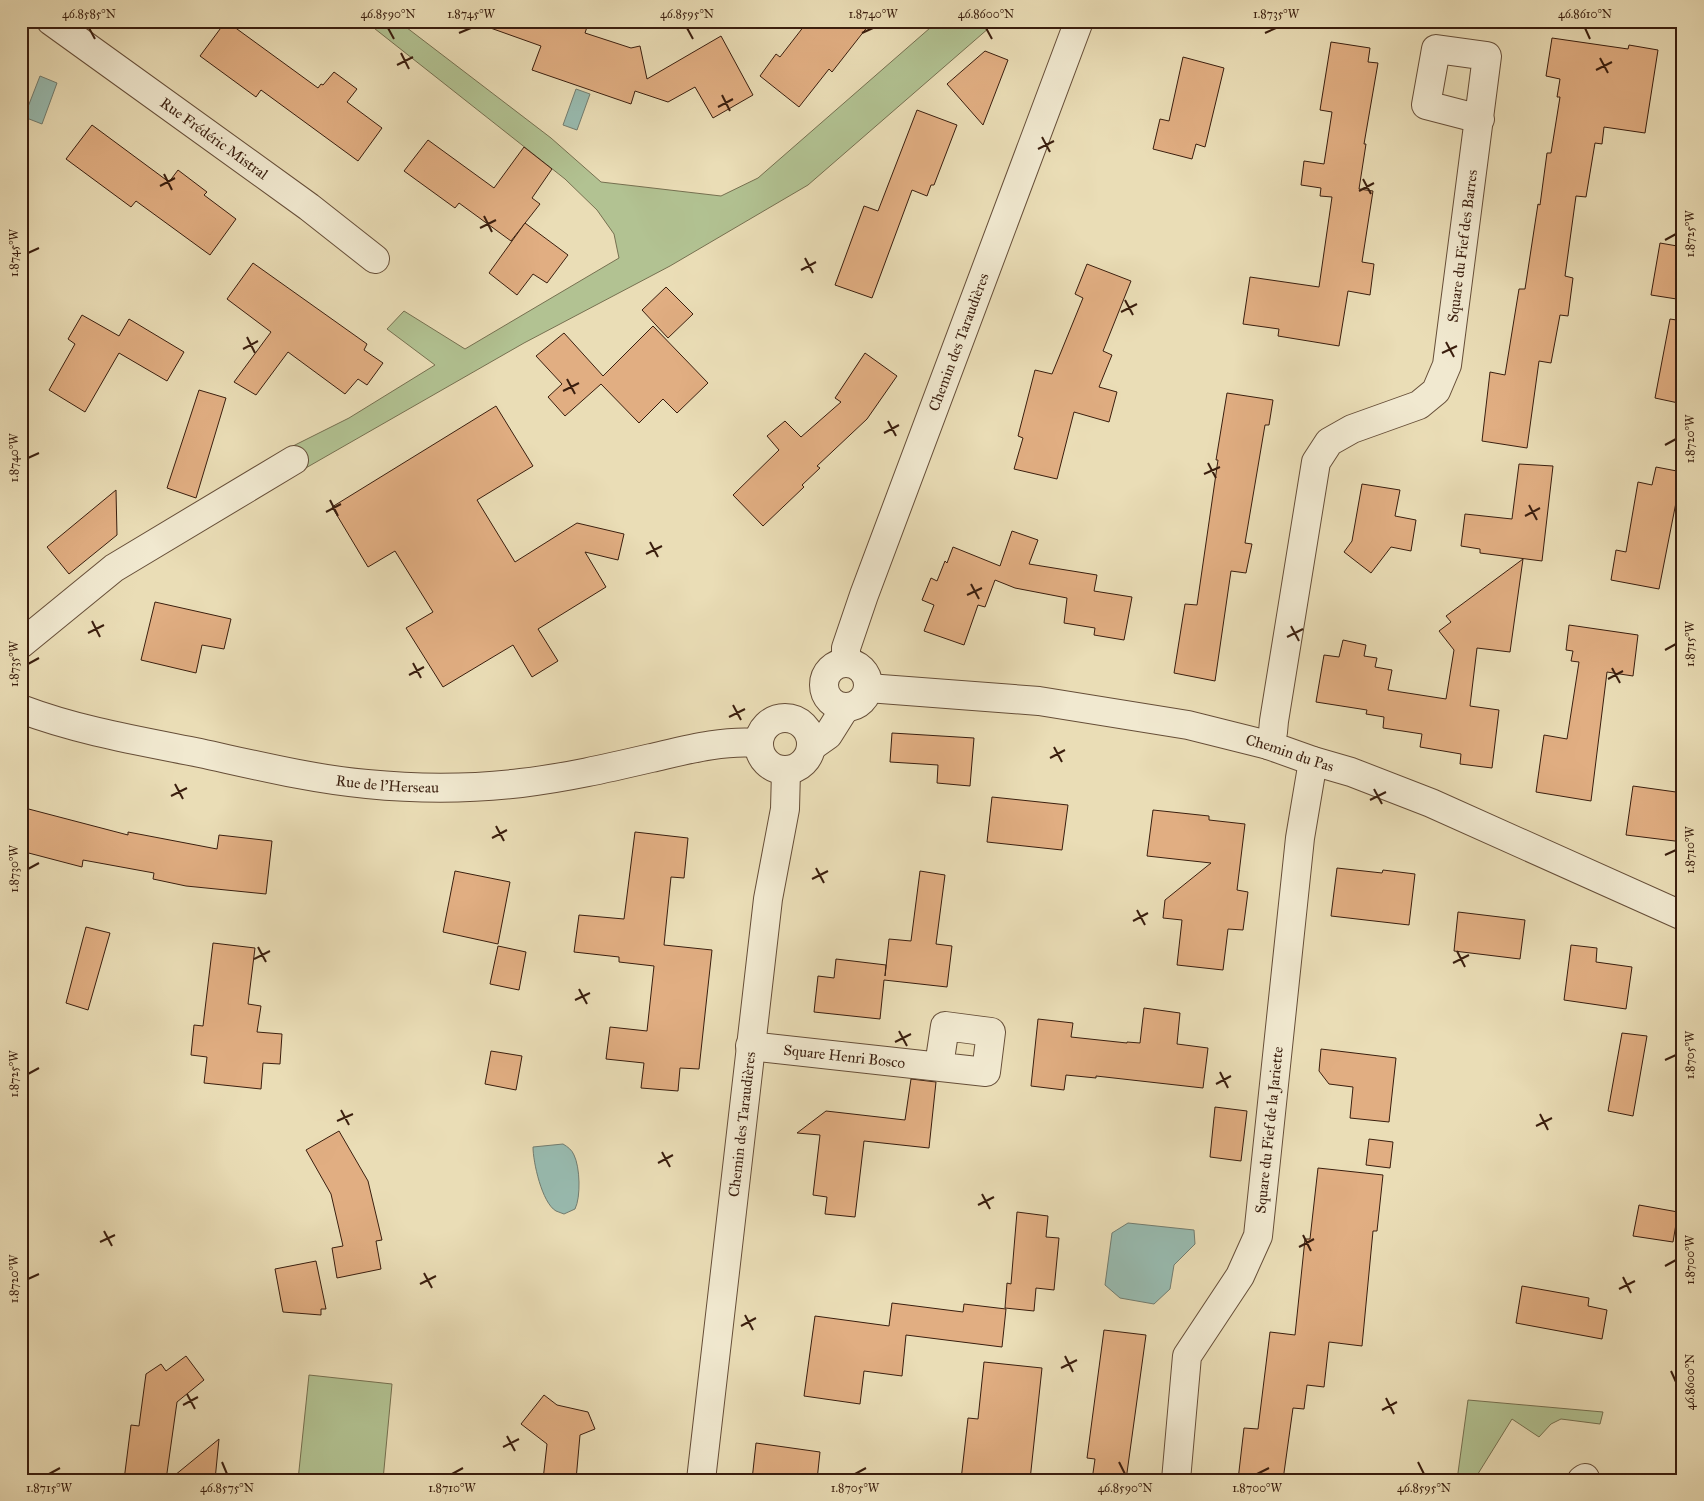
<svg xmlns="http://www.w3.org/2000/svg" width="1704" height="1501" font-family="'IM FELL Great Primer',serif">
<rect width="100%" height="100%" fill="#eaddb6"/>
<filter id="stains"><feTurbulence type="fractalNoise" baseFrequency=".004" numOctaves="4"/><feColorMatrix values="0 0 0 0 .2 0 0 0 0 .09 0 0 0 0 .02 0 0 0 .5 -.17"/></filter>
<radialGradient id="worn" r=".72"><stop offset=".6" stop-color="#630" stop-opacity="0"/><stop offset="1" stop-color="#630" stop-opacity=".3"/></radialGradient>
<!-- green -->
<g fill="#b2c292" stroke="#767050">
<polygon points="365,21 398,21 551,138 601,182 721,196 758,178 938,21 997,21 808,185 670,266 524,343 304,469 293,446 349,418 435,365 387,329 404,311 465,349 619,258 614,234 597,210 565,179"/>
<polygon points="309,1375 392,1384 383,1480 298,1480"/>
<polygon points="1468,1400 1603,1412 1600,1424 1561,1419 1551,1424 1539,1437 1512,1419 1476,1477 1479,1480 1457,1480"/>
</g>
<!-- water -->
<g fill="#98bbb0" stroke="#727c6f">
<polygon points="40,76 57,83 42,124 24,117"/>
<polygon points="576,89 590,94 577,130 563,125"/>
<path d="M563,1144C568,1147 572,1150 574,1155C580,1167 581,1197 575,1209L564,1214C561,1213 559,1212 556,1211C542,1203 533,1162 533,1147Z"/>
<polygon points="1128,1223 1194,1230 1195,1244 1174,1265 1170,1289 1154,1304 1120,1298 1105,1285 1112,1233"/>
</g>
<!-- building -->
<g fill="#e1ae82" stroke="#3a1e0e">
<polygon points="226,21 318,88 321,84 323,85 334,72 357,89 347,102 382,128 358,161 261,90 256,97 200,56"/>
<polygon points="483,21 589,21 585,33 631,48 640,46 647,79 721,36 753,95 713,118 695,87 668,102 635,91 631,104 532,70 541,46 482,25"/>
<polygon points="808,21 872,21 832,72 829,69 799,107 760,76 776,54 780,57"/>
<polygon points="1552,38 1628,49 1629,45 1658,50 1645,133 1604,127 1602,144 1595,143 1586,197 1576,196 1565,276 1573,278 1568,316 1560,315 1551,363 1539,361 1527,448 1482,441 1490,372 1505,375 1519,289 1525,289 1538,204 1540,205 1547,153 1551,153 1560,97 1557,97 1560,79 1546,76"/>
<polygon points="1331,42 1370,48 1368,62 1378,63 1364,144 1366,144 1359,189 1373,191 1362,262 1374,264 1370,295 1348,291 1339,346 1278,336 1279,329 1243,324 1250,277 1319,287 1332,197 1320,196 1321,188 1301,185 1304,161 1324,164 1332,112 1320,110"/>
<polygon points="985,51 1008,60 983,125 947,84"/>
<polygon points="1183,57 1224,68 1205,147 1196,144 1192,159 1153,149 1160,119 1169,121"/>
<polygon points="917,110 957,125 934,185 931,185 927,196 912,190 872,298 835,285 864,206 878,211"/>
<polygon points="92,125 169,182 178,170 207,192 204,195 236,219 210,255 136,201 131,207 66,159"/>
<polygon points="428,140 494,188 524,147 552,169 532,198 540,204 511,241 459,203 455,208 404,171"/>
<polygon points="525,223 568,255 547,283 533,274 517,295 489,273"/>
<polygon points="1660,243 1683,247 1683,300 1651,295"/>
<polygon points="253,263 367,344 364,350 383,363 367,385 358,379 345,394 288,352 256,395 234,382 271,332 227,299"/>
<polygon points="1087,264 1131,281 1103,351 1112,355 1099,387 1117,392 1109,422 1074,412 1057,479 1014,469 1023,438 1018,436 1035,370 1052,374 1083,298 1075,294"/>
<polygon points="666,287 693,314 668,338 642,310"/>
<polygon points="82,315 119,336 129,319 184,352 167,381 119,353 85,412 49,390 75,344 68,339"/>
<polygon points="1670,319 1683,321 1683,404 1655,398"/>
<polygon points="653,326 708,383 677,413 663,399 639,423 601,384 565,416 548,397 562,384 536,356 564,333 603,376"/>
<polygon points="865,353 897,376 867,419 817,466 820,468 802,485 804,487 763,526 733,495 779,450 767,436 785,421 801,437 841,402 835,398"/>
<polygon points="199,390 226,398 196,498 167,488"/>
<polygon points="1227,393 1273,400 1269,425 1265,425 1245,543 1252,544 1246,573 1231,571 1215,681 1174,673 1185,604 1197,605 1218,460 1216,460"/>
<polygon points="496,406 533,466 477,500 515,562 577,523 624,534 618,560 585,552 606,587 538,629 558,661 532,677 513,645 443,687 406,628 433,612 395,551 368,567 332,507"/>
<polygon points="1519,464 1553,466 1542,561 1480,553 1480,549 1461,546 1465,514 1512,519"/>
<polygon points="1656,467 1682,472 1659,589 1611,580 1616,550 1626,552 1638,482 1652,485"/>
<polygon points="1362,484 1400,490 1395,516 1416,520 1411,551 1391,547 1371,573 1344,552 1352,541"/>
<polygon points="116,490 117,535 69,574 47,547"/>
<polygon points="1012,531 1038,540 1029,564 1097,575 1094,591 1132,597 1124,640 1094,635 1095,628 1064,623 1067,598 1015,588 995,580 985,607 978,605 964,645 924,631 934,605 922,600 931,578 937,581 945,561 947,563 953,547 1000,566"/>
<polygon points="1523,559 1510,652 1477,648 1470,706 1499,710 1492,768 1460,764 1461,754 1420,747 1422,734 1383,728 1384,717 1366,714 1367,710 1316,702 1324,655 1339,657 1343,640 1366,645 1364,656 1377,658 1375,667 1392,670 1388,690 1446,699 1454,650 1439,631 1451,622 1446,616"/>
<polygon points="155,602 231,619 224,649 202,645 196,673 141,660"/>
<polygon points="1569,625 1638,635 1633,676 1607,672 1591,801 1536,792 1544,735 1567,739 1579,662 1571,661 1573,651 1566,650"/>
<polygon points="892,733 974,738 970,786 937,783 938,765 890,762"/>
<polygon points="1633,786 1683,793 1683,842 1626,835"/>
<polygon points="992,797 1068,805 1062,850 987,842"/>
<polygon points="21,807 128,835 128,832 217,849 219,835 272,841 266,894 186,886 153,879 154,873 83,860 82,867 21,851"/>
<polygon points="1153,810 1209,816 1209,820 1245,824 1237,890 1248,892 1243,930 1228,929 1223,970 1177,965 1182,920 1163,918 1165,900 1211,863 1147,856"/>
<polygon points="635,832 688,838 684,878 671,877 664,945 712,950 699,1069 680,1068 678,1091 641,1088 644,1063 606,1059 610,1027 647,1031 654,966 619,962 619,957 574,952 579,915 624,919"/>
<polygon points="1337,868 1382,873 1383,870 1415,874 1409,925 1331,916"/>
<polygon points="455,871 510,882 498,944 443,932"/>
<polygon points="920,871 945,875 936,944 952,946 947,987 884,980 880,1019 814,1012 818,976 834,978 836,959 886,965 885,976 889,939 911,941"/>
<polygon points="1458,912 1525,920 1520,959 1454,951"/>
<polygon points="86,927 110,933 88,1010 66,1003"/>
<polygon points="213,943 255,948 248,1004 261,1006 257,1032 282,1034 280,1064 263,1063 261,1089 204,1083 207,1057 191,1055 194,1025 203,1026"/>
<polygon points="1571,945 1597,948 1596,962 1632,967 1626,1009 1564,1000"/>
<polygon points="498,946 526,952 519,990 490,984"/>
<polygon points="1144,1008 1180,1013 1177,1044 1208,1048 1203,1088 1096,1076 1096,1078 1066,1075 1064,1090 1031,1086 1038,1019 1073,1023 1071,1037 1127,1043 1127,1042 1140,1043"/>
<polygon points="1622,1033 1647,1036 1633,1116 1608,1111"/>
<polygon points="1321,1049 1396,1058 1389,1122 1350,1118 1353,1087 1329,1084 1319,1071"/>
<polygon points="491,1051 522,1056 516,1090 485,1084"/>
<polygon points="911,1079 936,1082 929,1148 864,1141 855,1217 825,1214 827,1197 813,1195 820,1135 797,1133 826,1111 905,1120"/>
<polygon points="1215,1107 1247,1111 1241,1161 1210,1157"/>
<polygon points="339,1131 368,1181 382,1240 376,1241 381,1269 337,1278 332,1248 343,1246 331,1194 306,1150"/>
<polygon points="1369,1139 1393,1142 1390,1168 1366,1165"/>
<polygon points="1318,1168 1383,1175 1377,1231 1373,1231 1362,1346 1329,1342 1324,1387 1307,1385 1304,1409 1293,1408 1283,1480 1238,1480 1244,1428 1258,1429 1270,1332 1295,1335 1305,1239 1310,1239"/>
<polygon points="1639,1205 1678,1212 1673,1242 1633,1236"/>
<polygon points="1017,1212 1048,1216 1046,1237 1059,1238 1054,1290 1036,1288 1034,1311 1005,1308 1007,1283 1011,1284"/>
<polygon points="316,1261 326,1309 321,1309 321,1315 283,1312 275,1269"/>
<polygon points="1522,1286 1589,1298 1588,1306 1607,1310 1602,1339 1516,1323"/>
<polygon points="892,1303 963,1312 964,1304 1006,1309 1002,1347 906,1335 902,1376 864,1371 860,1404 804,1396 815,1316 889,1326"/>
<polygon points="1104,1330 1146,1335 1126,1480 1092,1480 1095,1459 1087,1458"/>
<polygon points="186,1356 204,1380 177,1402 166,1480 124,1480 131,1425 139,1426 146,1374 161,1364 166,1371"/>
<polygon points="984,1362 1042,1368 1030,1480 961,1480 968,1418 978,1419"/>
<polygon points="544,1395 557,1405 588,1412 595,1429 580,1435 576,1480 543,1480 547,1444 521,1424"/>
<polygon points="219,1439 215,1480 169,1480"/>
<polygon points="756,1443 820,1452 817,1480 752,1480"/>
</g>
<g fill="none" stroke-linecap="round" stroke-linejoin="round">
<defs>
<g id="minor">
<path id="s1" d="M51,21L309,207L375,259"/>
<polyline points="21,644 114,568 294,460"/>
<circle cx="846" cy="685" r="22"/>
<path id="s2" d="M846,663V648L864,595L1079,21"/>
<path id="s3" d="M868,688L1039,701L1188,725L1268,745L1313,761L1351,772L1431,803L1683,916"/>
<path id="s4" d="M21,709C79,731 140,741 200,753C255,765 311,779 367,784C417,789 471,789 521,783C565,778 608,768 651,758C686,750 722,740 758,743"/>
<circle cx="785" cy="744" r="26"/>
<path id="s5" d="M1268,745L1273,732L1274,721L1316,462L1329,442L1352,429L1419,405L1436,391L1447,365L1487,56L1436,49L1426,105L1480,119"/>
<polyline points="811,747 828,735 845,708"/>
<path id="s6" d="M750,1046L986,1072L991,1032L945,1026L939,1066"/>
<path id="s7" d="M701,1480L768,899L785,809L786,771"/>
<path id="s8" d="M1176,1480L1187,1356L1240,1276L1258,1236L1300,838L1313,761"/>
<polyline points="1582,1480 1585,1478"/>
</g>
</defs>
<!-- minor casing -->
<use href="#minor" stroke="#664e38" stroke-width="30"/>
<!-- minor -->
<use href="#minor" stroke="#f1e9d0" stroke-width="28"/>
</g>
<!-- ticks -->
<path fill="none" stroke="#3a1e0e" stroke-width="2" d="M89,28L95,39M388,28L394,39M687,28L693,39M986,28L992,39M1585,28L1590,39M459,33L471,28M862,33L873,28M1265,33L1276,28M401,53L409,69M1600,58L1608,73M397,65L413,57M1596,70L1612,62M722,95L730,111M718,107L733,99M1042,137L1050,152M1038,149L1054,141M164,174L172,190M1363,179L1371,194M160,186L175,178M1359,191L1374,183M484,216L492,232M480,228L496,220M1665,240L1676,234M28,253L39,248M805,258L813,273M801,270L816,262M1125,300L1133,315M1121,312L1137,304M247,337L255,353M1446,342L1454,357M243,349L258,341M1442,353L1457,346M567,379L575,394M563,391L579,383M888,421L896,436M884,433L899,425M1665,445L1676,439M28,458L39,453M1208,463L1216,478M1204,474L1220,467M330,500L338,516M1529,505L1537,520M326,512L341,504M1525,516L1540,508M650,542L658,557M646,554L662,546M971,584L979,599M967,595L982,588M92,621L100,637M1291,626L1299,641M88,633L104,625M1287,637L1303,629M1665,650L1676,644M413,663L421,678M28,664L39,658M1612,668L1620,683M409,675L424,667M1608,679L1623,671M733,705L741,720M729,717L745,709M1054,747L1062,762M1050,758L1065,750M175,784L183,799M1374,789L1382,804M171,796L187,788M1370,800L1386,792M496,826L504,841M492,838L507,830M1665,855L1676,850M816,868L824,883M28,869L39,863M812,879L828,871M1137,910L1145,925M1133,921L1148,913M258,947L266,962M1457,951L1465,967M254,959L270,951M1453,963L1469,955M579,989L587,1004M575,1000L590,993M899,1031L907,1046M895,1042L911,1034M1665,1060L1676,1055M1220,1072L1228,1088M28,1074L39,1068M1216,1084L1231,1076M341,1110L349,1125M1540,1114L1548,1130M337,1121L353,1114M1536,1126L1552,1118M662,1152L670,1167M658,1163L673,1155M982,1194L990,1209M978,1205L994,1197M104,1231L112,1246M1303,1235L1311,1251M100,1242L115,1235M1299,1247L1314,1239M1665,1266L1676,1260M424,1273L432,1288M1623,1277L1631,1293M28,1279L39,1274M420,1284L436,1276M1619,1289L1635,1281M745,1315L753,1330M741,1326L756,1318M1065,1356L1073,1372M1061,1368L1077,1360M1671,1371L1676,1382M187,1394L195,1409M1386,1398L1394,1414M183,1405L198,1397M1382,1410L1397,1402M507,1436L515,1451M503,1447L519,1439M222,1462L227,1474M1119,1462L1125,1474M1418,1462L1424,1474M49,1474L60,1468M452,1474L463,1468M855,1474L866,1468M1257,1474L1269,1468"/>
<g text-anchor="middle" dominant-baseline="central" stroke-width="5" stroke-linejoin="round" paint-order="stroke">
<!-- street labels -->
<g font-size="15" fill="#3a1e0e" stroke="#f1e9d0">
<text stroke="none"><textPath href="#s1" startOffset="201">Rue Frédéric Mistral</textPath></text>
<text stroke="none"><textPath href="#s5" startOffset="579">Square du Fief des Barres</textPath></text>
<text stroke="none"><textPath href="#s2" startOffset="341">Chemin des Taraudières</textPath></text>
<text stroke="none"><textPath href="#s3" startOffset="428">Chemin du Pas</textPath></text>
<text stroke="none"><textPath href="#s4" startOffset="375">Rue de l'Herseau</textPath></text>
<text stroke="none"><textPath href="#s6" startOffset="95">Square Henri Bosco</textPath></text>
<text stroke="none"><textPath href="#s7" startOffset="358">Chemin des Taraudières</textPath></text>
<text stroke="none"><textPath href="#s8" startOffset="371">Square du Fief de la Jariette</textPath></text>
</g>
</g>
<!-- margin -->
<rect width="1704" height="1501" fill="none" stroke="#eaddb6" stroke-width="55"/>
<rect x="28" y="28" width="1648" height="1446" fill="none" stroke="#3a1e0e" stroke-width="2"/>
<g font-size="12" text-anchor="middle" fill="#3a1e0e">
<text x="89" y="18">46.8585°N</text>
<text x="388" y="18">46.8590°N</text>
<text x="471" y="18">1.8745°W</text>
<text x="687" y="18">46.8595°N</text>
<text x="873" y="18">1.8740°W</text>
<text x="986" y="18">46.8600°N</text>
<text x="1276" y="18">1.8735°W</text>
<text x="1585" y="18">46.8610°N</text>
<text transform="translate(1690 234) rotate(-90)" y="4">1.8725°W</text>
<text transform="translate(14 253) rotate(-90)" y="4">1.8745°W</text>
<text transform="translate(1690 439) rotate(-90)" y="4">1.8720°W</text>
<text transform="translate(14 458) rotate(-90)" y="4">1.8740°W</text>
<text transform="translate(1690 644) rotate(-90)" y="4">1.8715°W</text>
<text transform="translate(14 664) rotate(-90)" y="4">1.8735°W</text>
<text transform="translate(1690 850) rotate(-90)" y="4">1.8710°W</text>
<text transform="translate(14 869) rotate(-90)" y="4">1.8730°W</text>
<text transform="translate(1690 1055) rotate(-90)" y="4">1.8705°W</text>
<text transform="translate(14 1074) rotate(-90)" y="4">1.8725°W</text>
<text transform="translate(1690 1260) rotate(-90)" y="4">1.8700°W</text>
<text transform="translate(14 1279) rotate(-90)" y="4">1.8720°W</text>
<text transform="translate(1690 1382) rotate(-90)" y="4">46.8600°N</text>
<text x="49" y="1492">1.8715°W</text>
<text x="227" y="1492">46.8575°N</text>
<text x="452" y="1492">1.8710°W</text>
<text x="855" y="1492">1.8705°W</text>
<text x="1125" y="1492">46.8590°N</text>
<text x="1257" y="1492">1.8700°W</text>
<text x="1424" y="1492">46.8595°N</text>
</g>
<rect width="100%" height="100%" filter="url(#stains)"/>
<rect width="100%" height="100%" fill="url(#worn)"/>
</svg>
